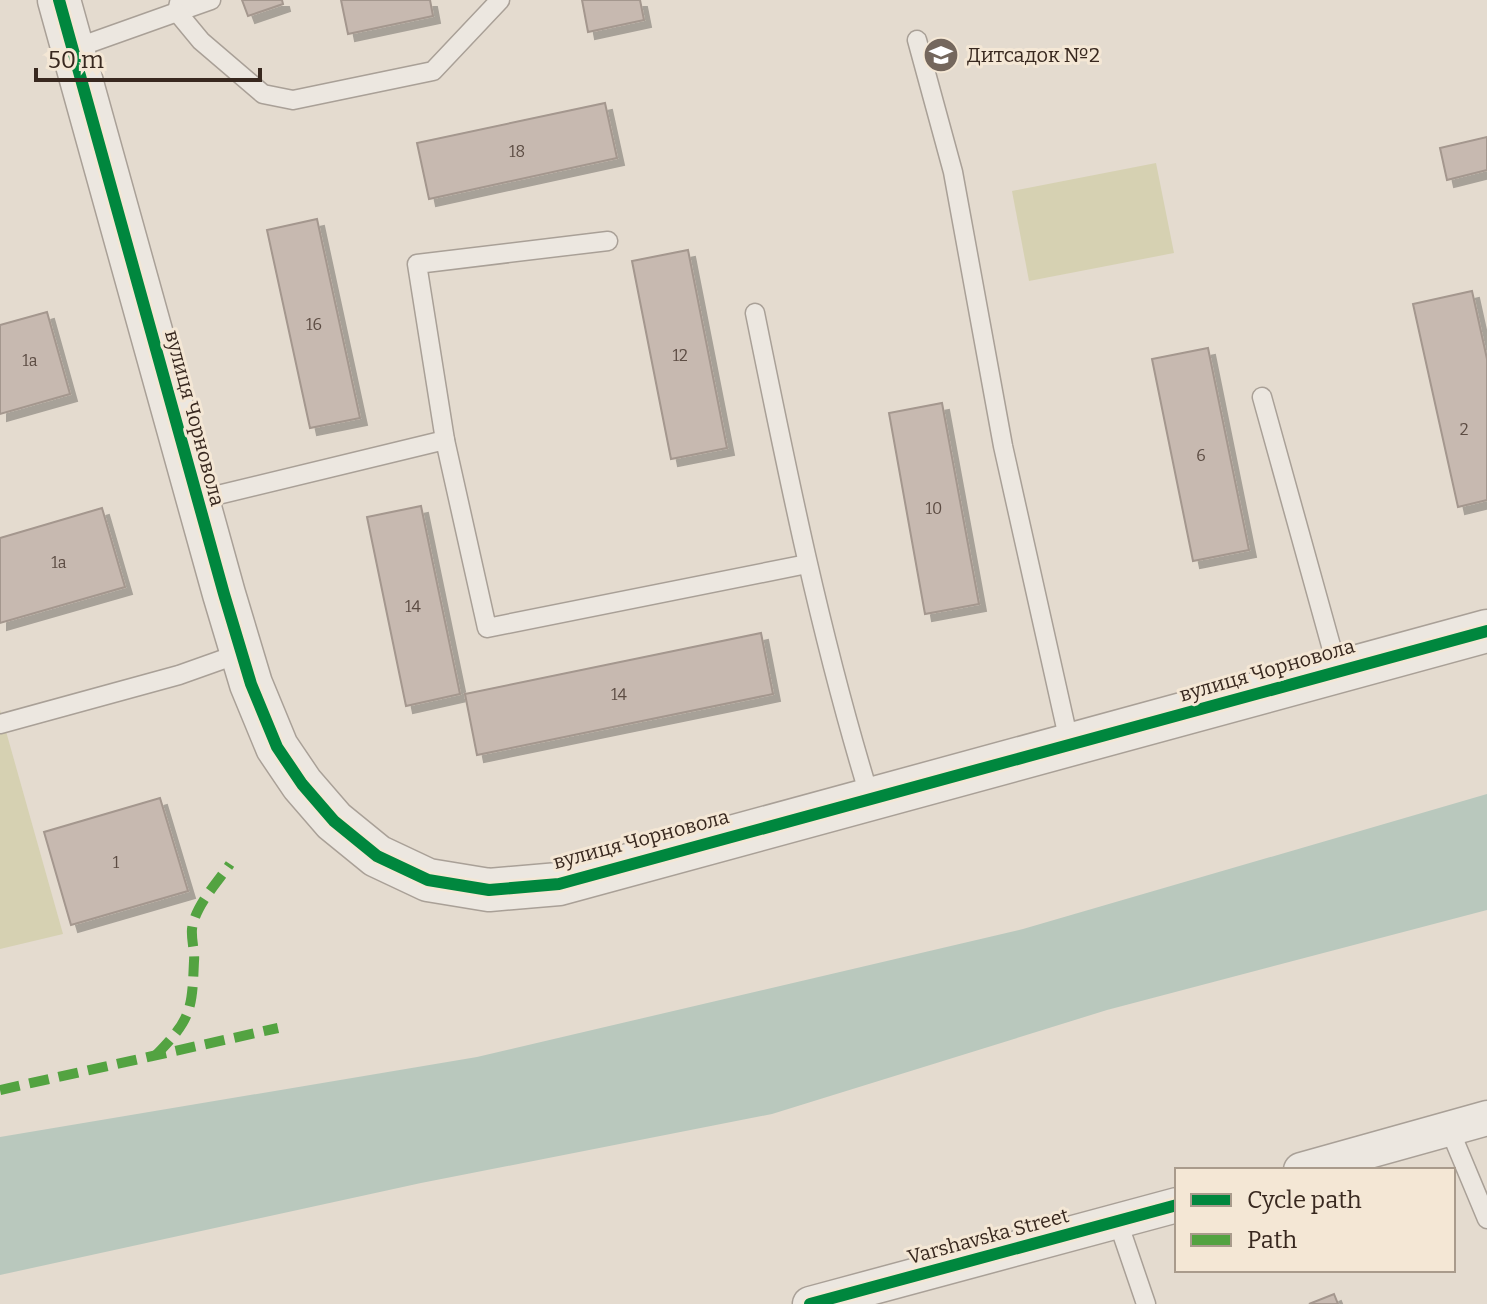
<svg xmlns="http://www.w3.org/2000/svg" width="1487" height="1304" font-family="Bitter,serif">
<defs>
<filter id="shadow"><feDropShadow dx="7" dy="7" stdDeviation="0" flood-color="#0004"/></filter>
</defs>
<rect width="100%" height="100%" fill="#e4dbcf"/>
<!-- green -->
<g fill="#d6d1b2">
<polygon points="1156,163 1174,253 1029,281 1012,191"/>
<polygon points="0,710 63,934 0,949"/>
</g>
<!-- water -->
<polygon fill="#b9c8bd" points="1487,794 1487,910 1107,1010 772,1114 421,1183 0,1275 0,1137 477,1057 1023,929"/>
<!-- building -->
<g fill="#c7b9b0" stroke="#a4978e" stroke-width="2" filter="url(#shadow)">
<polygon points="242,0 282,0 283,4 248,16"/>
<polygon points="341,0 430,0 433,16 348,34"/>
<polygon points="582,0 640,0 644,20 588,32"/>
<polygon points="605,103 617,158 429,199 417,143"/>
<polygon points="1487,137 1487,170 1447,180 1440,148"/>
<polygon points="317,219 360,418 310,428 267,230"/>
<polygon points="688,250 727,448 671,459 632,261"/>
<polygon points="1472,291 1487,359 1487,500 1458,507 1413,304"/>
<polygon points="47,312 70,394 0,414 0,325"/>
<polygon points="1208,348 1249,550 1193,561 1152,359"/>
<polygon points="942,403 979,604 925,614 889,413"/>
<polygon points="421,506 460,694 406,706 367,517"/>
<polygon points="102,508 125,587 0,623 0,538"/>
<polygon points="761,633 773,694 477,755 465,694"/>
<polygon points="160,798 188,891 71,925 44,832"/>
<polygon points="1334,1294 1338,1304 1309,1304"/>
</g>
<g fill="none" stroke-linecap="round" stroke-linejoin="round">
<defs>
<g id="service">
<polyline points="179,3 177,12 211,0"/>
<polyline points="917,40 953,172 1003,446 1070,746"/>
<polyline points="73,49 177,12 201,41 263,94 293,100 433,71 500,0"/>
<polyline points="608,241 417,264 445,440 487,628 807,564"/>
<path d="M755,313C788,476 821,639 870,798"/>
<polyline points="1262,397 1338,671"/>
<polyline points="197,500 445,440"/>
<polyline points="0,724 179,675 241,653"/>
<polyline points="1449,1128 1487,1219"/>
<polyline points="1118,1222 1146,1304"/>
</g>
<g id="minor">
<polyline points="1301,1170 1487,1118"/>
<polyline points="810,1304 1177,1205"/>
</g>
<polyline id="tertiary" points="59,0 224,594 251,684 277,747 302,784 334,821 377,856 428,880 489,890 559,884 1487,631"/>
</defs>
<!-- service casing -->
<use href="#service" stroke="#a9a097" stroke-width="21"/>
<!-- minor casing -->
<use href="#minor" stroke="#a9a097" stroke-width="37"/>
<!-- tertiary casing -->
<use href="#tertiary" stroke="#a9a097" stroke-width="45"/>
<!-- service -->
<use href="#service" stroke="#ece7e0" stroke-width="18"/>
<!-- minor -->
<use href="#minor" stroke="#ece7e0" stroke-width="34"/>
<!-- tertiary -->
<use href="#tertiary" stroke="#ece7e0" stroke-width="42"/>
<!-- quiet -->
<g stroke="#53a341" stroke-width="10" stroke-dasharray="20 10" stroke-linecap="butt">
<path d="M156,1055C191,1019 192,1011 194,961C195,951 191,940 192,929C195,906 217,883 230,864"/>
<polyline points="0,1090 278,1028"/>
</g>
<defs>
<g id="cycleway">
<polyline points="59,0 224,594 251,684 277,747 302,784 334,821 377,856 428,880 489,890 559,884 1487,631"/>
<polyline points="810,1304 1177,1205"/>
</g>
</defs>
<!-- cycleway casing -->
<use href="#cycleway" stroke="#f4e7d5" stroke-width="17"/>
<!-- cycleway -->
<use href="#cycleway" stroke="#00873e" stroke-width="12"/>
</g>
<!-- icons -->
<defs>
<symbol id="school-disc" viewBox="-11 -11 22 22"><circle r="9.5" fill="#74675d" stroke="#f4e7d5"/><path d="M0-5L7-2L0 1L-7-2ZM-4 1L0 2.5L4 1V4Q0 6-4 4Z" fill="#fff"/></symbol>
</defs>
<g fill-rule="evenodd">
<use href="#school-disc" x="921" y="35" width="40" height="40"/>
</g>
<g text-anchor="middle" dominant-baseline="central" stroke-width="6" stroke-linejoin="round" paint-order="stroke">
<!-- number labels -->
<g font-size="16" fill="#5c4c43">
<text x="517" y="151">18</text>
<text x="314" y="324">16</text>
<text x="680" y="355">12</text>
<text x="30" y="360">1а</text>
<text x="1464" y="429">2</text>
<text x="1201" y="455">6</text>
<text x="934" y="508">10</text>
<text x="59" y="562">1а</text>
<text x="413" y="606">14</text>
<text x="619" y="694">14</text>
<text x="116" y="862">1</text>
</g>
<!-- poi labels -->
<g font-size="20" fill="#38281f" stroke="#f4e7d5" text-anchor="start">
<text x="967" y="55">Дитсадок №2</text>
</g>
<!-- street labels -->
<g font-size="20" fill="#38281f" stroke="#f4e7d5">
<text transform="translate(195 418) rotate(75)">вулиця Чорновола</text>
<text transform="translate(1267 670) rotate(-16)">вулиця Чорновола</text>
<text transform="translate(641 839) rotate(-15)">вулиця Чорновола</text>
<text transform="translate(988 1236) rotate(-15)">Varshavska Street</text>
</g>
</g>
<!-- legend -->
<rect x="1175" y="1168" width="280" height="104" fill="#f4e7d5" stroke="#a99b8c" stroke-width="2"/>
<rect x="1191" y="1194" width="40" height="12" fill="#00873e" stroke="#a99b8c" stroke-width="2"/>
<text x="1247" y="1208" font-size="24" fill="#38281f">Cycle path</text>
<rect x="1191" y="1234" width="40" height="12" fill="#53a341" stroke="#a99b8c" stroke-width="2"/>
<text x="1247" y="1248" font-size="24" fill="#38281f">Path</text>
<!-- scale -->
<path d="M36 68v12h224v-12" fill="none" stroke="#38281f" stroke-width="4"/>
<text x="48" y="68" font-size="24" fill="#38281f" stroke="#f4e7d5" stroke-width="6" paint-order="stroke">50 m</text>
</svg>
